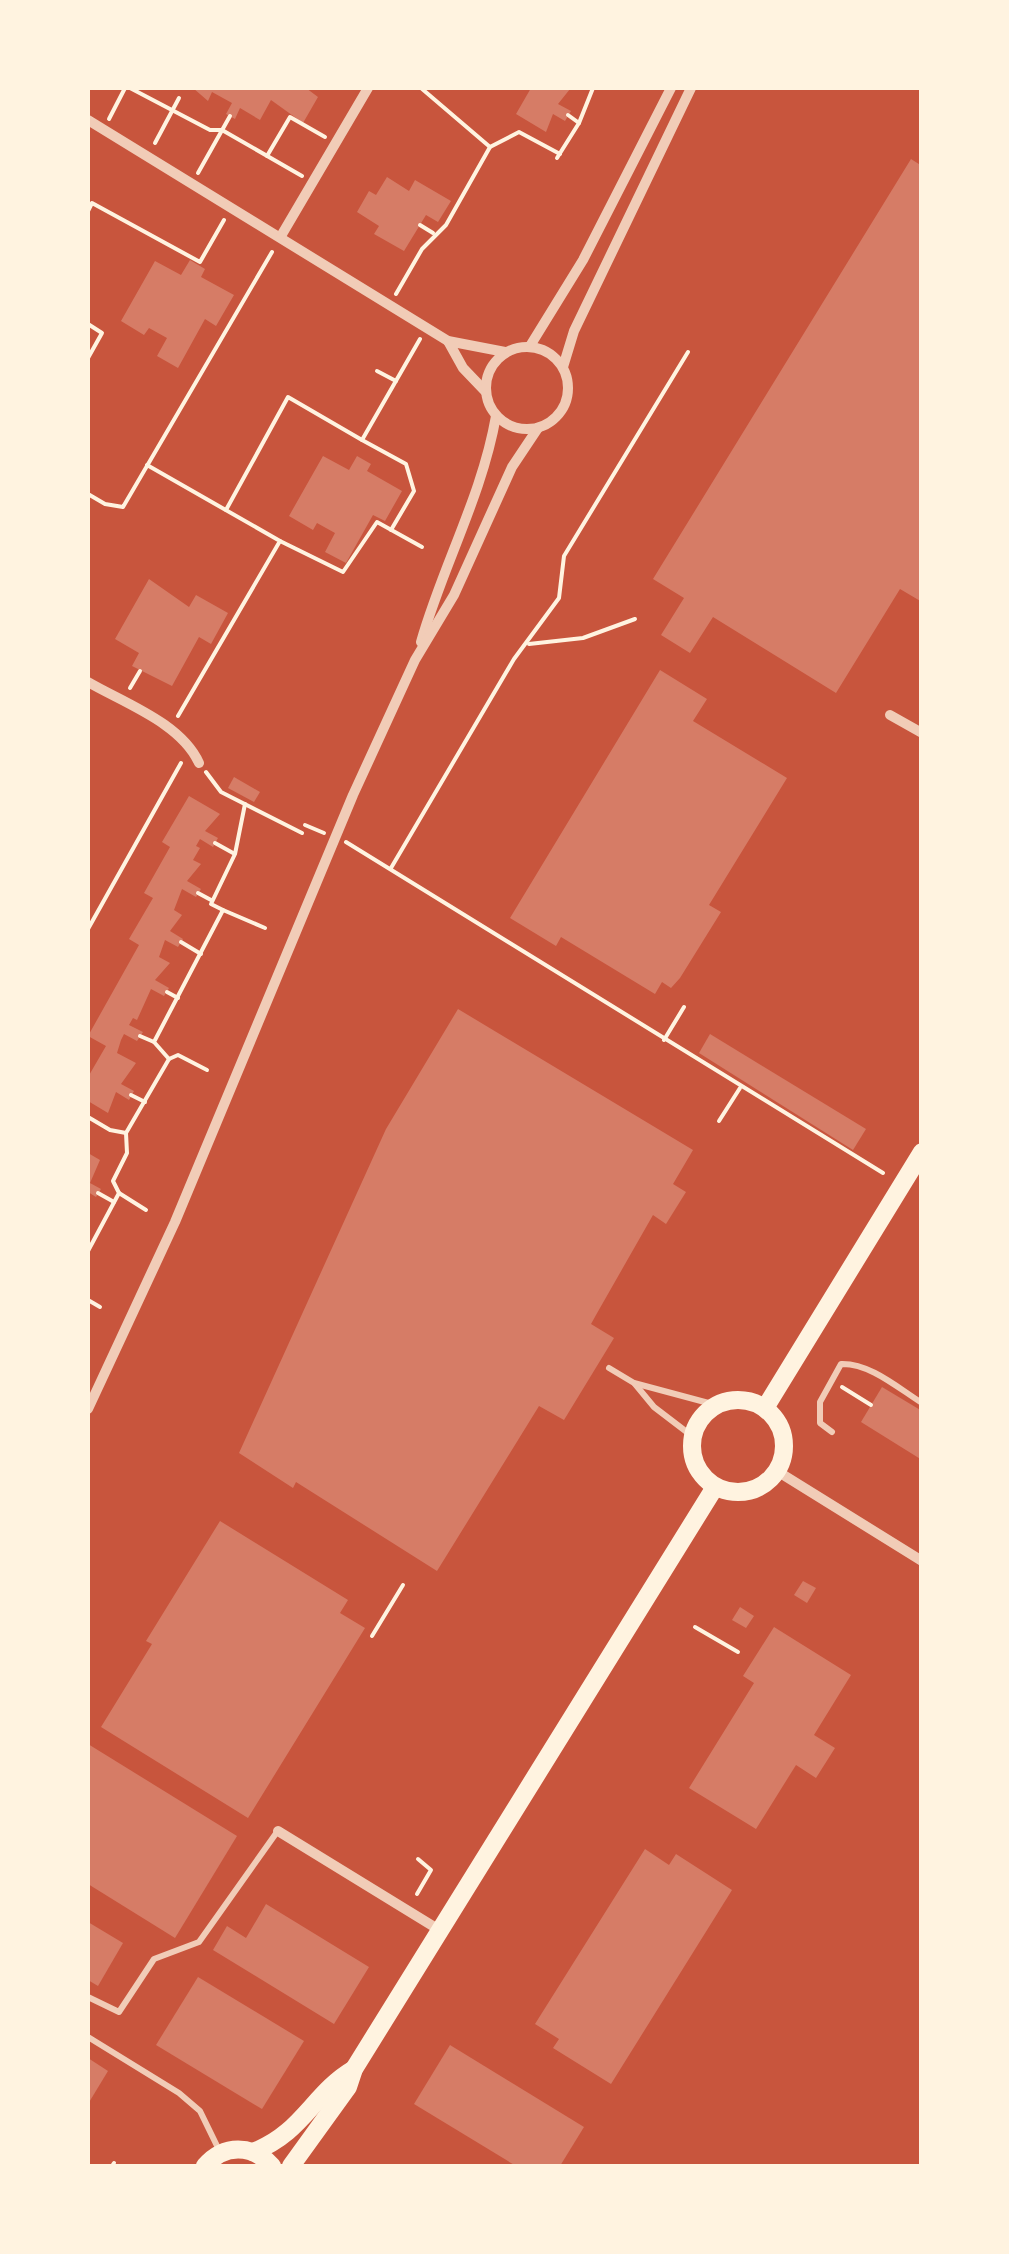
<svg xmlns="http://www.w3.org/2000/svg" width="1009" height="2254" font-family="'Titillium Web',sans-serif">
<rect width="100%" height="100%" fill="#c8553d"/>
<!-- building -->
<g fill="#d67c66">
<polygon points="193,88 306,88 318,97 303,123 271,100 260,120 240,108 235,119 226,114 232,103 212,92 208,101"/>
<polygon points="531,88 570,89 558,104 571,111 565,121 553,114 546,132 516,114"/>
<polygon points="911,159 922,166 922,602 900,589 836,693 713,617 690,653 661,635 684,598 653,579"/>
<polygon points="387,177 409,191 415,180 451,201 438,222 426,215 404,251 374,234 379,226 357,212 369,191 376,195"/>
<polygon points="190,260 205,269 201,277 234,295 216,326 205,319 178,368 157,356 167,338 149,328 144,335 121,321 155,261 181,275"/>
<polygon points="323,456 349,470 357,456 371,464 367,471 402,491 385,521 373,515 346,563 325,552 335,533 317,523 313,530 289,516"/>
<polygon points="149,579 189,607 196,595 228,613 211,644 199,637 172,686 132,666 139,653 115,639"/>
<polygon points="660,670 707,699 693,721 787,778 709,905 721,912 680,978 671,988 662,982 655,994 561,937 556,946 510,918"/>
<polygon points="234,777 260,792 254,802 228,788"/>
<polygon points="189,796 220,814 205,831 218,838 213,847 200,839 196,846 200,848 193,860 201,864 187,881 201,889 196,897 182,889 174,910 182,915 170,931 183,939 178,947 165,940 159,957 170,963 155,980 169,988 164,996 151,989 137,1020 133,1018 129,1025 143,1032 137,1041 124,1034 121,1040 117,1053 136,1063 121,1084 134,1091 129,1100 116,1092 108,1113 88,1101 88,1077 106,1046 88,1036 139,945 129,939 153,898 144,893 170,847 162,842"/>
<polygon points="458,1009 693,1150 673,1184 686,1192 666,1224 653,1215 596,1315 591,1324 614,1338 564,1420 539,1406 437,1571 296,1482 293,1488 239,1453 386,1129"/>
<polygon points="710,1034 866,1129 853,1150 699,1053"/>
<polygon points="88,1153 100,1160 90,1183 101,1189 96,1197 88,1192"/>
<polygon points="882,1387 922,1411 922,1460 861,1422"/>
<polygon points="220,1521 348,1600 340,1613 365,1628 248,1818 101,1727 152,1644 146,1641"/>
<polygon points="803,1581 816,1588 807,1603 794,1595"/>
<polygon points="740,1607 754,1616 746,1628 732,1620"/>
<polygon points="774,1627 851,1675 814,1735 835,1748 816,1778 796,1765 756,1829 689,1788 754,1683 743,1676"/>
<polygon points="88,1744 237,1836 175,1938 88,1884"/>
<polygon points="645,1849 669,1865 676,1854 732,1890 611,2084 553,2048 559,2039 535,2024"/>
<polygon points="266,1904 369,1967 334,2024 213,1950 227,1926 246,1938"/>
<polygon points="88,1922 123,1943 98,1986 88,1980"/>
<polygon points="198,1977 304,2041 262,2109 156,2045"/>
<polygon points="450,2045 584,2127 560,2166 516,2166 414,2104"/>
<polygon points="88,2058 108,2071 88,2104"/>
</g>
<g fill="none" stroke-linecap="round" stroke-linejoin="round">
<!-- path -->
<g stroke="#fff3e0" stroke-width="4">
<polyline points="130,88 210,130 222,130 302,176"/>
<polyline points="421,88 490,147"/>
<polyline points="568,115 579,123"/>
<polyline points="109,119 125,88"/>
<polyline points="155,143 179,98"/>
<polyline points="267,156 290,117 325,137"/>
<polyline points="557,158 579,123 593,88"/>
<polyline points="198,173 230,116"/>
<polyline points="88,211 92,203 200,262 224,220"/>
<polyline points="420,225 433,233"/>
<polyline points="396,294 422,249 446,225 490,147 519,132 560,154"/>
<polyline points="88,324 102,333 88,358"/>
<polyline points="377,371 396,381"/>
<polyline points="362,440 406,464 414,491 391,530"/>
<polyline points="147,465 280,541 178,716"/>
<polyline points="88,494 105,504 123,507 272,252"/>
<polyline points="226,510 288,397 362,440 420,339"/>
<polyline points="280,541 343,572 377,522 422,547"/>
<polyline points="529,644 583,638 635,619"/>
<polyline points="130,688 140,671"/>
<polyline points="206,772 221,792 302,833"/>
<polyline points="305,825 324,833"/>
<polyline points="346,842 883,1173"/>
<polyline points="215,843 233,853"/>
<polyline points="391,868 514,659 559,598 564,556 688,352"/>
<polyline points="198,893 211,900"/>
<polyline points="223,910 211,904 235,854 245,804"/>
<polyline points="88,929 181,763"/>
<polyline points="181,942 201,954"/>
<polyline points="167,992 178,998"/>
<polyline points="140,1036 154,1042"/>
<polyline points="664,1040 684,1007"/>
<polyline points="169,1059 154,1042 223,910 265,928"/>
<polyline points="131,1095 145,1102"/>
<polyline points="88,1117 110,1130 126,1133"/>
<polyline points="719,1121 740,1088"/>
<polyline points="98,1193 114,1202"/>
<polyline points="119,1193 146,1210"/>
<polyline points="88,1251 119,1193 113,1181 127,1153 126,1133 169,1059 178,1055 207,1070"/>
<polyline points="88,1300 100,1307"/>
<polyline points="842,1387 871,1405"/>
<polyline points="695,1627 738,1652"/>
<polyline points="372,1636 403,1585"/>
<polyline points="417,1894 431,1870 418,1859"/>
<polyline points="112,2166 114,2163"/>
</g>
<!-- service -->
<g stroke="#f1ccb7" stroke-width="6">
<polyline points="609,1368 634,1383 716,1405"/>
<polyline points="635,1384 654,1407 692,1436"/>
<path d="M832,1432L820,1423V1402L841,1364C870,1363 898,1388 922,1403"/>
<polyline points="88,1997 119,2012 154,1959 199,1942 277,1832"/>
<polyline points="88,2037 179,2093 200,2111 220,2152"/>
</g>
<!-- minor -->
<g stroke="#f1ccb7" stroke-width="10">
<polyline points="88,120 448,341 505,352"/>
<polyline points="281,236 368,88"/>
<polyline points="448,341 463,368 485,391"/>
<polyline points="530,346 583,260 671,88"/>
<circle cx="527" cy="388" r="41"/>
<polyline points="563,367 574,331 691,88"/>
<path d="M421,642C443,565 482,496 496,416"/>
<path d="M88,682C124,703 181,723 199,763"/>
<polyline points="890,715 922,733"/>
<polyline points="88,1409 175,1222 353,795 415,660 454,595 512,467 538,428"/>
<polyline points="777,1471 922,1561"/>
<polyline points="278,1831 441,1931"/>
</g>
<!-- secondary -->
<g stroke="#fff3e0" stroke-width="18">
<circle cx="738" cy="1446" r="46"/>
<polyline points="765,1408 922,1152"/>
<path d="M253,2152C303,2133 313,2093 354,2069"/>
<path d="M205,2166C224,2144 252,2144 272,2166"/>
<polyline points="291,2166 348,2087 354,2069 715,1487"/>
</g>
</g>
<!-- border -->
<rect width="1009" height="2254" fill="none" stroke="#fff3e0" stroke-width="180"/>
</svg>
